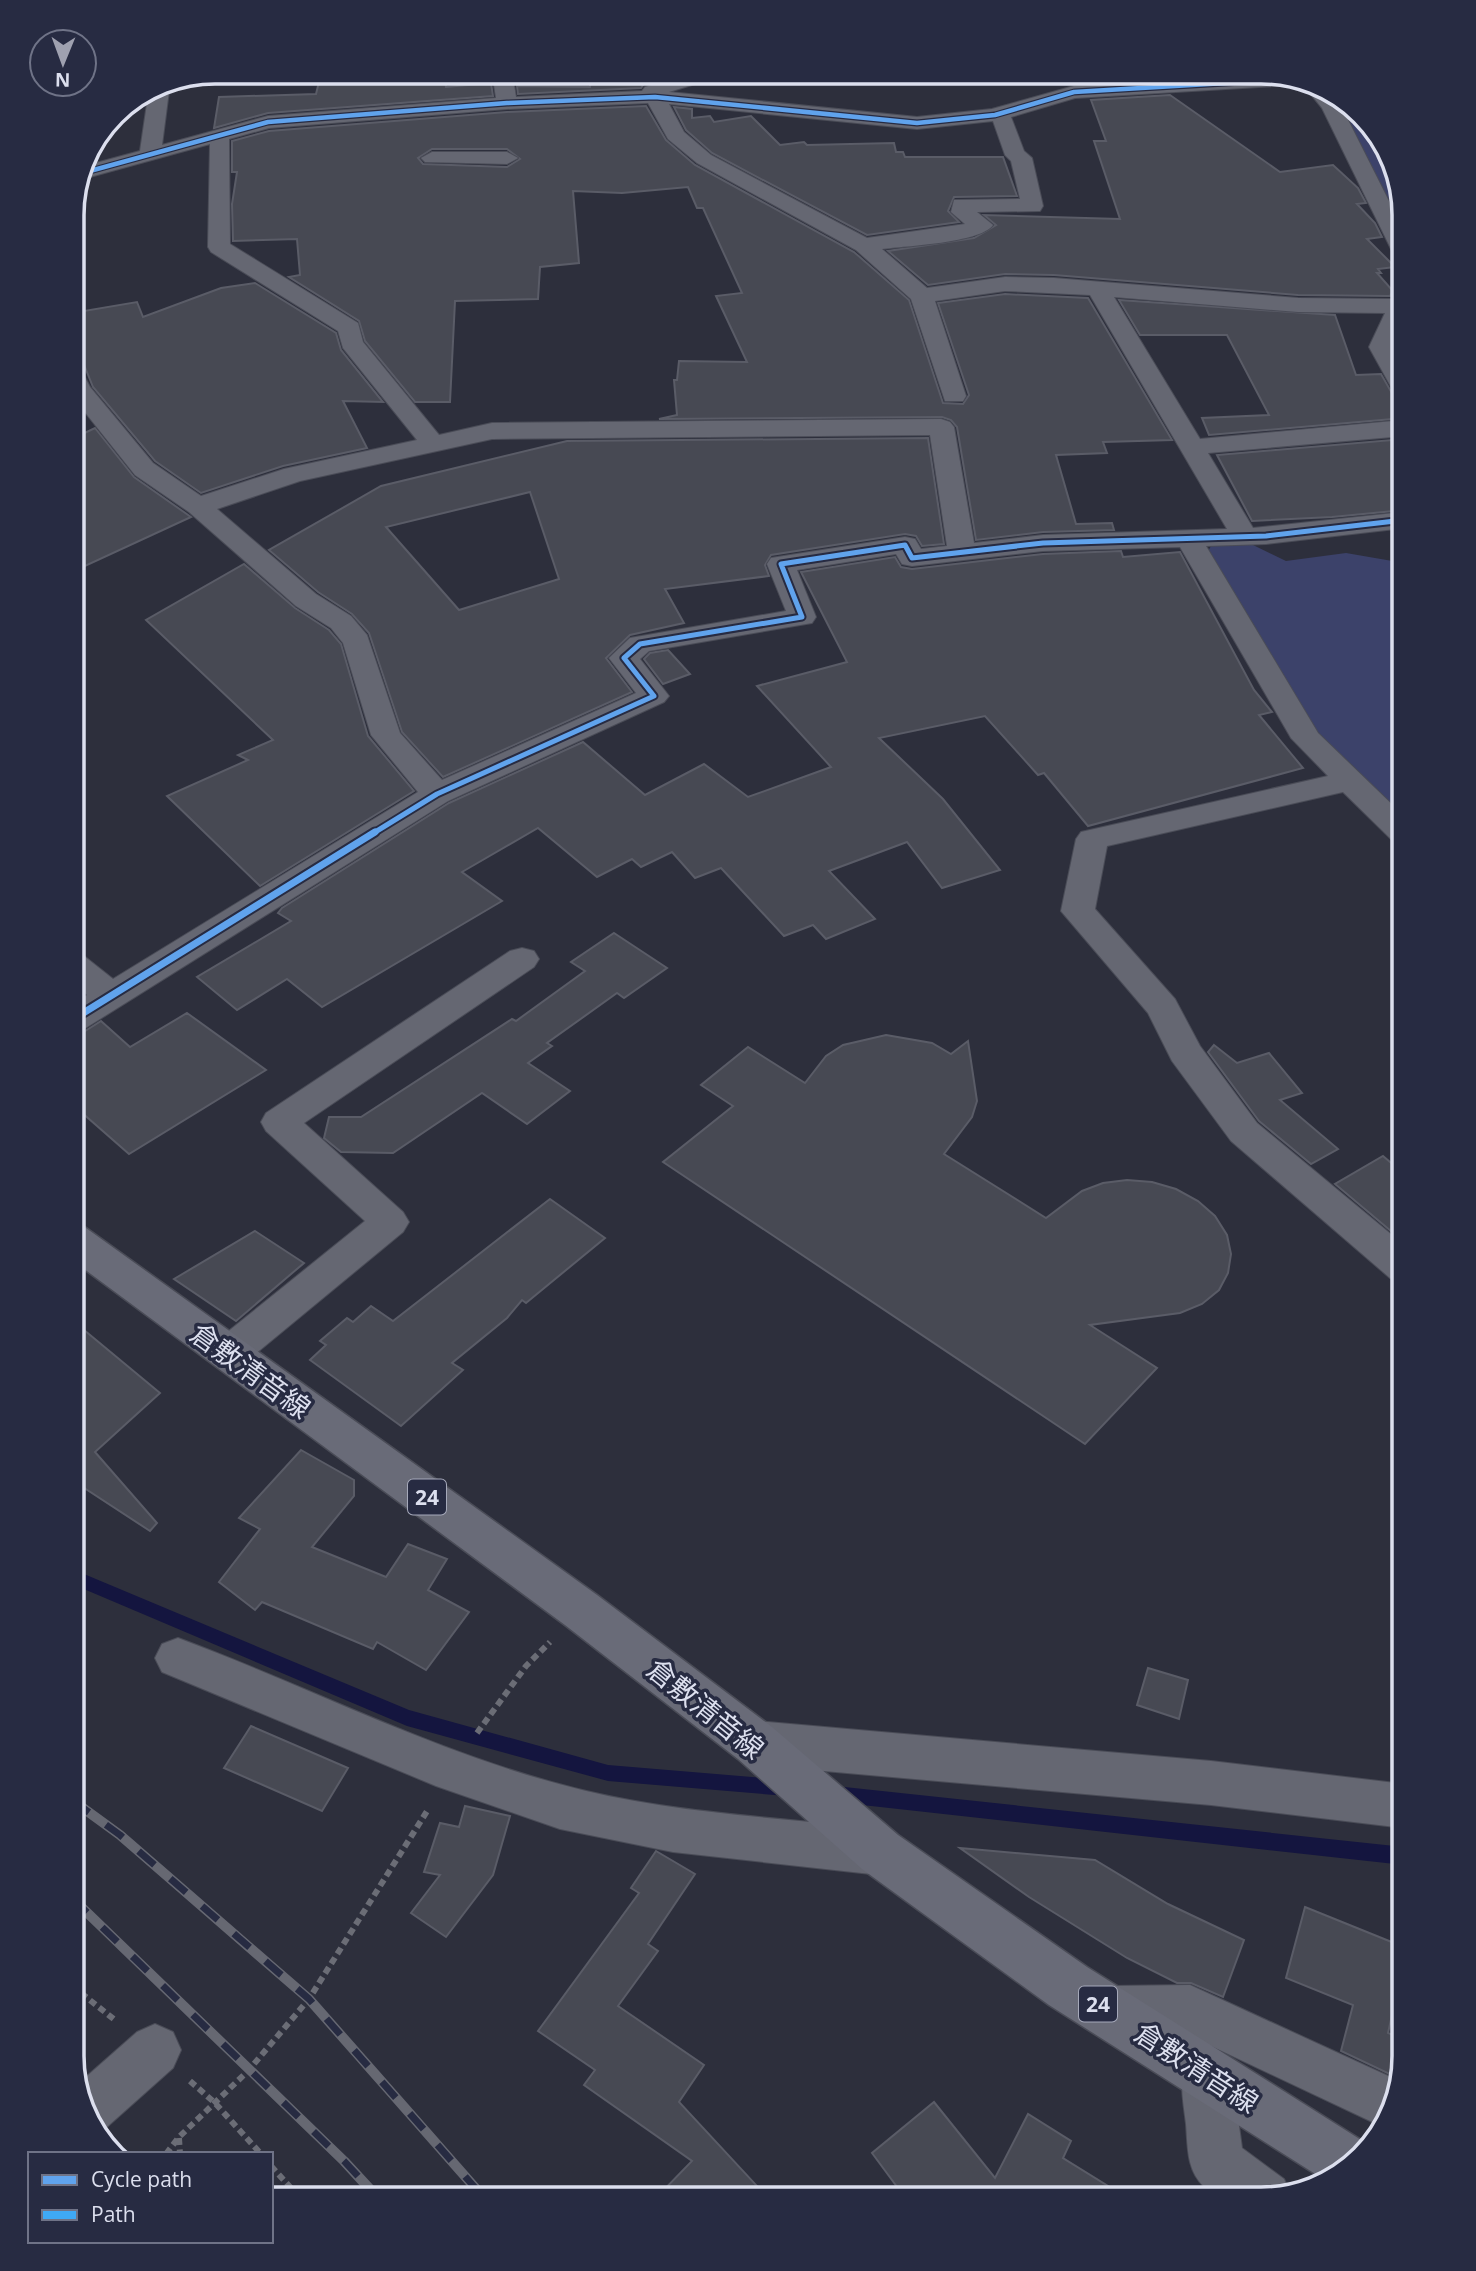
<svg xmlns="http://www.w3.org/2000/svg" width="1476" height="2271" font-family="'Open Sans','Noto Sans JP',sans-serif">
<rect width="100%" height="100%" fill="#2d2f3c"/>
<!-- green -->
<g fill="#3c426a">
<polygon points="1352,109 1389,151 1404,215 1404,230 1344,113"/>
<polygon points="1231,544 1253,545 1286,561 1346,553 1404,563 1404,816 1316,731 1206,555 1211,546"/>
</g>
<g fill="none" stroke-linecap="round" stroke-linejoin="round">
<!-- stream -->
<g fill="#14153f" fill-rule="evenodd">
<polygon points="72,1569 409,1710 608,1765 787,1780 793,1782 796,1788 793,1794 787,1796 608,1781 407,1726 72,1584"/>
<polygon points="835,1786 1404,1847 1404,1865 835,1802 829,1800 826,1794 829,1788"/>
</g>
</g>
<!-- building -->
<g fill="#474953" stroke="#5a5c67" stroke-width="2" fill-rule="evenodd">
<polygon points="363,72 401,72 400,77 444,74 446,87 491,83 493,96 268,113 214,128 219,97 316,94 319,82 360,81"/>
<polygon points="591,72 685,72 644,84 641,88 518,94 517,86 590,87"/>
<polygon points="1081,72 1138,72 1148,79 1085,83"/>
<polygon points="1170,95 1280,172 1333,165 1358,188 1366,203 1357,204 1375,223 1382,237 1367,239 1395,267 1378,269 1381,273 1377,273 1393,291 1390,296 1298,295 1054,275 1005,274 928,285 888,251 974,238 996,225 984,215 1120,219 1094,141 1106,141 1091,100"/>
<path d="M646,106L666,140L695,165L854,252L909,300L943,403L963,404L969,395L938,303L1005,294L1088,298L1172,440L1103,442L1107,453L1056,455L1076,524L1112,523L1114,530L1043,532L976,540L957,427L951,420L942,417L659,419L677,415L674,380H677L679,361L747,362L716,296L742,293L703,208H697L688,187L622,193L573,191L579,263L540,267L538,299L455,301L450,402H415L365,341L359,321L289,277L300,275L297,239L233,241L232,204L237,172H232V141L269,131L507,112ZM432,149H507L520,159L507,167L423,164L418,158Z"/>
<polygon points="674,107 692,109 692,118 710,116 714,122 751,116 780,145 804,142 807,145 894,143 896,152 903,152 905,157 1003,157 1017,196 954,197 948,211 959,222 867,235 712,153 686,130"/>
<polygon points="255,283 336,333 341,350 383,402 343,401 367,448 283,466 201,493 155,461 93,387 72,335 72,313 137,302 143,317 221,288"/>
<polygon points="1119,300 1335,315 1356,375 1381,374 1393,395 1400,398 1404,406 1404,418 1209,435 1202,418 1269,415 1227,335 1140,335"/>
<polygon points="95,428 134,477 191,517 72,572 72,439"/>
<path d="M928,438L944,544L922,546L916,536L905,534L771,555L765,565L769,576L665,589L684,623L630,635L606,658L632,692L443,777L402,732L369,633L352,614L318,592L269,550L381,486L567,441ZM530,492L559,579L459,610L386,527Z"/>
<polygon points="1404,439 1404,510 1332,517 1252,521 1217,455"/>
<polygon points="1121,551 1123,557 1180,552 1254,690 1272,712 1259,715 1303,768 1088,826 1044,773 1038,775 985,716 879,738 943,799 1000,870 942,888 907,842 829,871 875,919 826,939 813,925 784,936 721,868 695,878 672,852 641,867 632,859 597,877 538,828 462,872 502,901 322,1007 287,979 237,1010 197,977 291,921 278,913 282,908 449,803 583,742 645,795 704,764 748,797 831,767 757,686 847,662 801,572 895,557 901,567 912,569 1043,554"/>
<polygon points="244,564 295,608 329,630 341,644 368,736 414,791 260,886 167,796 248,760 238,755 273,740 146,620"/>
<polygon points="668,650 690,674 663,684 644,659 650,653"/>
<polygon points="614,933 667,968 624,998 617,993 547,1043 552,1046 528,1063 570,1091 527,1124 482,1093 393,1153 341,1152 324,1138 329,1117 361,1117 512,1019 516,1021 585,971 571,962"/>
<polygon points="187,1013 266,1070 129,1154 72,1104 72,1034 85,1031 101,1021 130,1047"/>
<polygon points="886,1035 932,1043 951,1054 968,1041 977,1101 972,1117 944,1154 1046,1218 1082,1191 1103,1183 1127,1180 1152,1182 1176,1189 1198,1201 1215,1216 1227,1235 1231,1254 1228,1273 1219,1290 1202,1304 1180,1313 1090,1325 1157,1368 1085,1444 663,1162 733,1106 701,1085 748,1047 805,1083 826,1056 843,1045"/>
<polygon points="1214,1045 1237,1063 1269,1053 1302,1093 1280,1100 1338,1149 1311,1164 1259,1121 1208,1052"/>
<polygon points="1383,1156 1404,1174 1404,1242 1335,1184"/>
<polygon points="550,1199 605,1238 526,1303 522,1300 507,1318 452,1363 463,1370 401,1426 310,1360 326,1345 320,1341 347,1318 353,1322 371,1306 393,1321"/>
<polygon points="255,1231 304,1263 236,1321 174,1279"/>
<polygon points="72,1320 160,1393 95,1452 157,1523 150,1531 72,1480"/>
<polygon points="301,1450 354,1480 354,1496 312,1547 386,1577 408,1544 447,1559 428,1590 469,1612 426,1670 377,1642 373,1649 262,1602 255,1610 219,1582 260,1529 239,1518"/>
<polygon points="1148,1668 1188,1680 1179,1719 1137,1705"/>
<polygon points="251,1726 348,1768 322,1811 224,1768"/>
<polygon points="465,1806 510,1816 493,1875 446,1937 411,1913 440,1875 424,1872 440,1823 459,1827"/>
<polygon points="960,1848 1095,1860 1168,1904 1244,1940 1223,1997 1191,1983 1177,1983 1127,1958 1029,1897"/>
<polygon points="656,1851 695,1874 648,1944 658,1951 618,2006 704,2065 679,2102 769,2199 655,2199 692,2161 584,2085 595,2070 538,2031 639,1893 631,1888"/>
<polygon points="1305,1907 1404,1947 1404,1962 1388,2033 1404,2040 1396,2077 1341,2051 1353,2005 1286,1978"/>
<polygon points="934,2102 995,2178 1028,2114 1071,2141 1063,2158 1129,2199 906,2199 872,2153"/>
</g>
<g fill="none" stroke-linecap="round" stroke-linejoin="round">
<defs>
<polygon id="pedestrian" points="1352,109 1360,118 1345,120 1345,114"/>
<g id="minor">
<path d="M492,72H512L516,97L642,91L645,87L694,72H724L721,76L669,92L917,117L992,109L1074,86L1277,74L1300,82L1292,85L1075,98L1011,117L1024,151L1032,158L1043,206L1040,211L977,212L993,225C980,243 905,246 882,249L927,288L1005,277L1054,278L1298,298L1391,299L1396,291L1404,289V322L1393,347L1404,367V396L1395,394L1369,347L1385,313L1298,312L1114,297L1200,439L1404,420V436L1208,453L1253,528L1404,512V528L1266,544L1206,546L1318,733L1404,816V844L1393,841L1343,792L1107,846L1095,909L1175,999L1200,1046L1257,1123L1404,1245V1282L1390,1278L1231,1141L1172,1061L1148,1013L1061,911L1076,839L1081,832L1328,776L1291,738L1180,547L1043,551L912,566L902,564L896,554L797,570L816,617L812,623L649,651L640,659L669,696L664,702L448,801L84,1029L72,1032V1004L87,995L72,982V953L84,956L113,979L418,792L371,735L343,643L331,628L296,606L189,512L135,475L72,396V368L81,370L90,387L153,463L201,496L284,469L417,440L343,348L338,331L211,252L208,247L210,144L79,180L81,167L140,151L149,90L160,82L170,83L162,145L268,116L496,98ZM648,103L668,139L697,163L856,250L911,299L945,401H963L966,396L935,301L1005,291L1090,295L1227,529L1043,535L974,543L954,427L950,422L941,419L492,423L439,435L363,342L358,323L230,244L229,139L269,128L507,109ZM669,104L917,129L993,121L1005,155L1011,161L1020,199L954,200L951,212L965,224L867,238L711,155L684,132ZM930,435L947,546L921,549L915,539L905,537L771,558L767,564L786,611L630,638L609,658L636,693L442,780L400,733L367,635L351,616L316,594L217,509L300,481L492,439Z"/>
<polygon points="1307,84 1330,92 1341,106 1404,231 1404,260 1396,258 1393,253 1322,108 1305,87"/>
<polygon points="432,152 507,152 518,158 507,164 425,162 421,158"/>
<polygon points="522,948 534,951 539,959 534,967 304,1123 403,1212 409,1222 403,1232 243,1364 229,1369 215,1364 209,1353 215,1342 365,1221 266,1131 261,1122 266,1113 510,951"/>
<path d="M178,1638C305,1685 428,1749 559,1784C663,1813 774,1817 880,1829L897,1836L904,1852L897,1868L880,1875L673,1852L560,1829L436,1786L162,1672L155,1658L162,1644Z"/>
<polygon points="755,1721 1211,1761 1404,1784 1404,1828 1211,1805 755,1765 739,1758 732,1743 739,1728"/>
<polygon points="1190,1985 1397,2080 1383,2127 1188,2035 1109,2036 1091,2029 1084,2011 1091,1993 1109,1986"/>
<polygon points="155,2024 173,2032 181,2050 173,2068 99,2134 87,2120 78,2084 137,2032"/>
<path d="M1206,2048L1224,2056L1232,2074L1242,2148L1284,2179L1290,2193C1253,2201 1202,2209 1190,2162C1187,2150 1187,2136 1186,2124C1183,2099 1178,2079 1188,2056Z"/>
</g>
<polygon id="primary" points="72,1224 86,1228 597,1595 772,1727 898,1835 1087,1967 1369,2145 1328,2182 1049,2005 862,1869 738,1759 565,1625 72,1260"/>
</defs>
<!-- pedestrian casing -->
<use href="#pedestrian" stroke="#4a4c57" stroke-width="3"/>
<!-- minor casing -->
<use href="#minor" stroke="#4a4c57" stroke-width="2"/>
<!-- primary casing -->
<use href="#primary" stroke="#4a4c57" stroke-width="3"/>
<!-- path -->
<g stroke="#6b6d76" stroke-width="6" stroke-dasharray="7 4.5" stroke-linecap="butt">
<polyline points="477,1733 526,1666 550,1642"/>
<polyline points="72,1986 115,2020"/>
<polyline points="190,2081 215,2103 261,2154"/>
<polyline points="179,2138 180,2154"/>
<polyline points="166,2154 179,2137 248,2071 309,1999 429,1808"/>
<polyline points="271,2166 301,2199"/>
</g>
<!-- pedestrian -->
<use href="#pedestrian" fill="#656772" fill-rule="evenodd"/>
<!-- minor -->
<use href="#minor" fill="#656772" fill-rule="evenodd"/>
<!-- primary -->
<use href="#primary" fill="#696b78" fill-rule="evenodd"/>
<defs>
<g id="rail">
<polyline points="72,1800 120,1835 309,1999 485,2199"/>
<polyline points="72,1898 344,2161 379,2199"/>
</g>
</defs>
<!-- rail casing -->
<use href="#rail" stroke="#666872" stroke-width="10"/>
<!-- rail -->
<use href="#rail" stroke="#272b42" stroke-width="7" stroke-dasharray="21" stroke-linecap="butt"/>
<!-- quiet -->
<polyline stroke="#3fa9f5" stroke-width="2.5" stroke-dasharray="6 2.5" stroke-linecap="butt" points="1350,117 1356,113"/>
<defs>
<polyline id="cycleway-far2" points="79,174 268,122 507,103 655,97 917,123 995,115 1074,92 1292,79"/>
<polyline id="cycleway-far1" points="372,834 437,794 654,696 624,658 640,644 802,617 781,564 905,545 912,558 1043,543 1266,536 1404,520"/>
<polyline id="cycleway" points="72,1020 375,832"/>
</defs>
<!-- cycleway-far2 casing -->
<use href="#cycleway-far2" stroke="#272b42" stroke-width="7"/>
<!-- cycleway-far1 casing -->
<use href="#cycleway-far1" stroke="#272b42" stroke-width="9"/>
<!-- cycleway casing -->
<use href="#cycleway" stroke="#272b42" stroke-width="11"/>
<!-- cycleway-far2 -->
<use href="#cycleway-far2" stroke="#60a3ed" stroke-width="4.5"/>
<!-- cycleway-far1 -->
<use href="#cycleway-far1" stroke="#60a3ed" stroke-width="5"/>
<!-- cycleway -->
<use href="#cycleway" stroke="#60a3ed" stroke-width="7"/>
</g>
<g text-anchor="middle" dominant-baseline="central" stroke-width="7" stroke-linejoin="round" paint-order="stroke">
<!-- shield labels -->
<g fill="#272b42" stroke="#a6a9ba" stroke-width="2">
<rect x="408" y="1479.5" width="38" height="35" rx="5"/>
<rect x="1079" y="1986.5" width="38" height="35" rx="5"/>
</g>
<g font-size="21" font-weight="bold" fill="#dcdfee">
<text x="427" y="1497">24</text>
<text x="1098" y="2004">24</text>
</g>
<!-- near-street labels -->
<g font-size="28" fill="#dcdfee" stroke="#272b42">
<text transform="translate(251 1370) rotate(36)">倉敷清音線</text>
<text transform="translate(706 1708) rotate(39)">倉敷清音線</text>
<text transform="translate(1197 2067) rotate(33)">倉敷清音線</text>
</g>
</g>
<!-- crop -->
<path d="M0 0H1476V2271H0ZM215 84H1261A131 131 0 0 1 1392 215V2056A131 131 0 0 1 1261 2187H215A131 131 0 0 1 84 2056V215A131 131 0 0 1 215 84Z" fill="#272b42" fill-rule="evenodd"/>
<path fill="none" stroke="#dcdfee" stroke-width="3.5" d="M215 84H1261A131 131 0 0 1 1392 215V2056A131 131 0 0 1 1261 2187H215A131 131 0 0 1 84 2056V215A131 131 0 0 1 215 84Z"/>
<!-- legend -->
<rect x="28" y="2152" width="245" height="91" fill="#272b42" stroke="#6f7387" stroke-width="2"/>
<rect x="42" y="2175" width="35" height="10" fill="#60a3ed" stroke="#6f7387" stroke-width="2"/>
<text x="91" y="2187" font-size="21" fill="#dcdfee">Cycle path</text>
<rect x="42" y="2210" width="35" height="10" fill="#3fa9f5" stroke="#6f7387" stroke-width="2"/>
<text x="91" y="2222" font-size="21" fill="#dcdfee">Path</text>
<!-- north arrow -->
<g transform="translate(63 63) rotate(181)"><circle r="33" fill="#272b42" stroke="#6f7387" stroke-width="2"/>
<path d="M0-5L12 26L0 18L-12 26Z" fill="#9fa1b0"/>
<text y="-10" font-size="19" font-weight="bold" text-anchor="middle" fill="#dcdfee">N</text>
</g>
</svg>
